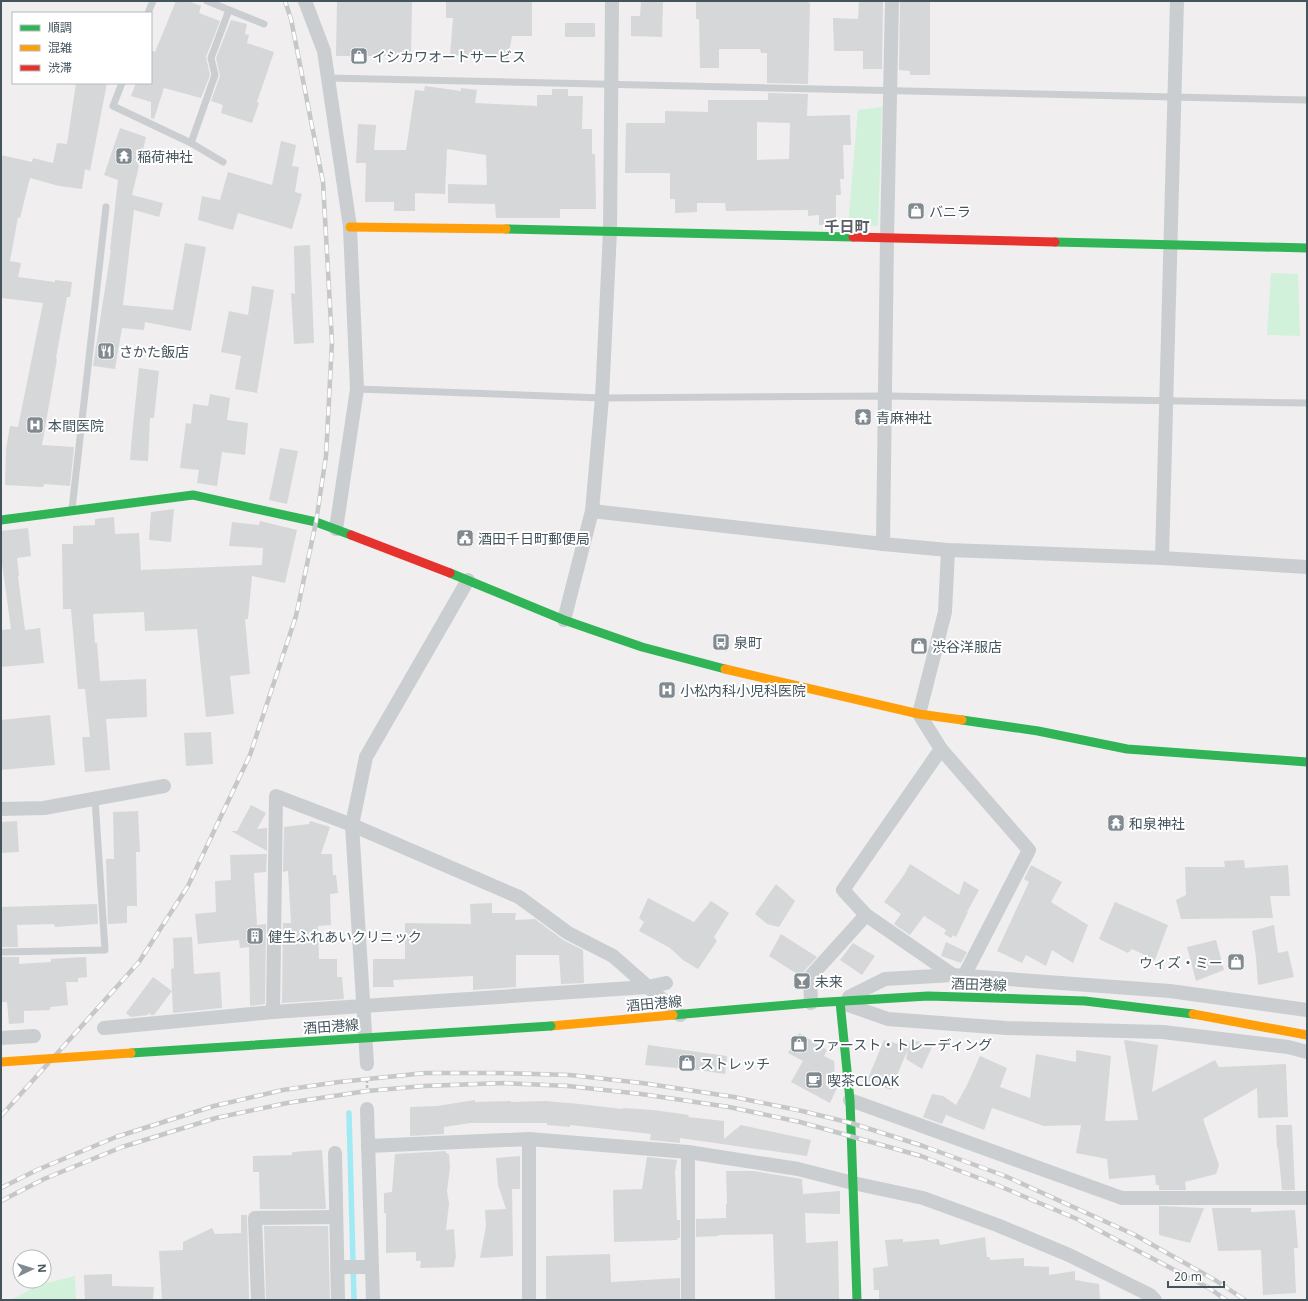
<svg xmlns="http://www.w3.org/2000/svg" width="1308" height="1301" font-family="'Noto Sans','Noto Sans JP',sans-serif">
<rect width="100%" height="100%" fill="#f0eeef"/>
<!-- green -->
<g fill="#d1f1da">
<polygon points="882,107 878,226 848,224 858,110"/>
<polygon points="1271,273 1298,274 1300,336 1267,335"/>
<polygon points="75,1276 76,1300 11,1300 39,1285"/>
</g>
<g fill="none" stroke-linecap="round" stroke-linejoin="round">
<!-- stream -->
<polyline stroke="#a1e9f3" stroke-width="5.5" points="349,1113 354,1300"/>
</g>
<!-- building -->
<g fill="#d6d7d9" fill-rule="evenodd">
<polygon points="176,1 188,1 201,6 199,13 220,21 206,57 210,75 201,98 164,88 154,119 151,118 151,102 131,96 136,83 151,83 151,50 155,52"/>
<polygon points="337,1 412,1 411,56 336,56"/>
<polygon points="446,1 532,1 532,36 512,36 508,59 450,55 453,18 446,18"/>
<polygon points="641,1 663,1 662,37 631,36 631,16 640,16"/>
<polygon points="696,1 809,1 809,3 810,3 808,84 767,83 767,53 761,53 760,49 719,49 719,68 700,68 699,19 696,19"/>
<polygon points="859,1 883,2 882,69 863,69 863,51 834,51 833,18 858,19"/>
<polygon points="900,1 930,1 930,75 910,75 910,71 899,70"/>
<polygon points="231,20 247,24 245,34 249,35 247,43 274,52 257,102 259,103 252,123 221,113 223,105 211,101 220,76 216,58"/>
<rect x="565" y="23" width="30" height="14"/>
<polygon points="76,83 107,83 90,171 85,169 82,189 59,186 30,178 20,218 18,217 10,261 21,263 18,277 55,282 55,280 72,282 70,297 67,297 56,358 57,359 42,445 74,447 70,486 44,484 43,487 5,485 6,449 10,426 18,427 43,303 1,298 1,155 32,162 33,158 53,163 57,143 67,144"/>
<polygon points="425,86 461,91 461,88 477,90 475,103 537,106 537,95 552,95 552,89 568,89 568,96 583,96 582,129 592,129 592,154 595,154 596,209 560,209 560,218 496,218 495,204 448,203 448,184 487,185 486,155 447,149 445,194 415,193 415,211 394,211 394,202 365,202 366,163 356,163 358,124 376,125 374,150 406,150 415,90 424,91"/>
<path d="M768,93L808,94L807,116L850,115L851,145H843L844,179H840L841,195H836V225H819V215L808,216V210L726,211L725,203H697V212L675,213V199H670V173H625L626,123H665V111L708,112V100H768ZM757,122L790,123L789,159L757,160Z"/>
<polygon points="120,128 146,137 132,195 163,203 159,217 134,210 123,305 173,310 185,243 206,247 191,331 145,322 144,330 122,328 115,369 93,366 111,250 110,250 118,180 104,175"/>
<polygon points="281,141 296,145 292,166 299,167 295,192 302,194 292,229 238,213 233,230 198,220 202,196 220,200 228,172 272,185"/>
<polygon points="310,245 314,343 294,344 291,293 295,294 294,246"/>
<polygon points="252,286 274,290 257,393 235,389 241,356 221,352 229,311 248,315"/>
<polygon points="139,368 159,371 154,418 150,418 148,461 130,460 132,435"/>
<polygon points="210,394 230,398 227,420 248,423 245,455 222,452 217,486 197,483 199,470 180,468 186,423 191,424 193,404 208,406"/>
<polygon points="280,448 298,451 287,504 269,500"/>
<polygon points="174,509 171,542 149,540 151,512"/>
<polygon points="114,517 115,534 139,533 141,570 262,565 263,548 229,546 232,522 259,525 260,521 297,530 285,583 252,576 248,619 245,619 250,674 230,676 234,714 206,717 197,629 145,631 144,612 93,614 95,643 97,643 100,681 146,679 147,717 106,719 110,770 85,772 82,737 90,737 85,689 78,689 71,609 63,609 62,544 73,544 73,526 95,525 95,519"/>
<polygon points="28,528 31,556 17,558 19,575 18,576 25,630 40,628 44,663 1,667 1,630 11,629 1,556 1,531"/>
<polygon points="50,715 55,765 1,770 1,720"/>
<polygon points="211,732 213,764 186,766 184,733"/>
<polygon points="251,805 266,813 257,829 267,828 267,851 231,831 237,831"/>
<polygon points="138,811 140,852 136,852 137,906 127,906 127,923 108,924 106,859 114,859 113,812"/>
<polygon points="17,821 19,852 1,853 1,822"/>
<polygon points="310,821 330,827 321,854 332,854 333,875 336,875 338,893 330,894 331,925 318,926 319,959 337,959 337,977 342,977 344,999 282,1003 283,923 291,923 288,871 283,872 284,827 309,824"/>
<polygon points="267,854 266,872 254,873 257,925 266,924 265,1004 250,1006 249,947 240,948 239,940 198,944 195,914 216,912 215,881 231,880 230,855"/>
<polygon points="1244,860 1245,868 1288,865 1290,896 1270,896 1273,918 1181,919 1176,900 1186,895 1185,867 1225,867 1224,861"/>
<polygon points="910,864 959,895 964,881 979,890 967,912 968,912 956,937 953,935 951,938 944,934 946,930 924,916 910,935 894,924 901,914 884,902 904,875"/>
<polygon points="1031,865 1062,882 1051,902 1088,925 1073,963 1052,950 1046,966 1026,955 1022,963 997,951 1029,882 1024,879"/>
<polygon points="776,884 795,901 779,927 767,924 755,914"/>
<polygon points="648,898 694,922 711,901 729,913 714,937 717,941 698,969 683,960 670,948 639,931 644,922 639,918"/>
<polygon points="1115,902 1168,925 1155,960 1132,949 1128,953 1099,939"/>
<polygon points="492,903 492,913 516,913 515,920 535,919 563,940 583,950 584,983 561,984 559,955 516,955 516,987 473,990 473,976 393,980 394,987 373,987 373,959 405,959 405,923 471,924 470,904"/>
<polygon points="97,904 98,924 55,927 54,924 17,925 18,947 1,947 1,907"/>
<polygon points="1274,925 1278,953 1288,951 1294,977 1258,985 1256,957 1252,931"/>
<polygon points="781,934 817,957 804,971 802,977 769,956"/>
<polygon points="192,937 194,974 220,972 222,1008 173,1013 171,969 174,968 173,938"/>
<polygon points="1216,940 1224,970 1196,981 1187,947"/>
<polygon points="946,942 967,952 961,963 941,956"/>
<polygon points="853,943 875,956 862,975 840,960"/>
<polygon points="1,957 19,957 19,964 51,962 51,959 86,957 87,977 78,978 78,982 66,982 68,1005 50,1007 50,1010 24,1011 24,1023 9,1024 7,1002 1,1002"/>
<polygon points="153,977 172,991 154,1015 151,1015 149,1013 147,1015 131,1017 126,1013"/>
<polygon points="799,1033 827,1050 824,1056 834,1061 835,1080 836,1081 837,1088 830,1103 791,1082 803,1061 788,1053"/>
<polygon points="884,1040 909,1047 910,1040 921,1042 932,1047 922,1069 906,1059 908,1049 891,1090 867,1081"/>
<polygon points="1124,1040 1158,1045 1152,1092 1215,1060 1219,1067 1286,1064 1288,1117 1258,1118 1257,1088 1203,1119 1219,1165 1216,1174 1185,1182 1186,1190 1159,1190 1159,1185 1156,1185 1155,1175 1109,1179 1107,1159 1076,1153 1081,1125 1044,1126 992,1108 984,1130 946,1115 942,1124 923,1117 932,1094 943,1096 956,1105 967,1085 980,1056 1007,1068 1000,1087 1030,1098 1036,1054 1076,1062 1076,1050 1111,1056 1105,1121 1138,1120"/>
<polygon points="648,1045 727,1056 725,1074 677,1067 677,1068 645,1065"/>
<polygon points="475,1100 475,1102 511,1101 511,1102 545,1101 580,1104 622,1109 623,1108 653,1110 689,1115 688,1117 724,1121 724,1139 741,1125 811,1140 807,1156 680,1138 680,1143 650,1140 651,1134 570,1125 570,1127 547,1125 547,1123 470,1123 444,1127 444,1134 410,1136 410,1107 437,1106"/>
<polygon points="1276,1125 1292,1125 1295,1190 1282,1190 1278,1149 1277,1148"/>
<polygon points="322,1150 326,1209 260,1209 259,1172 253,1172 253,1156 292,1155 292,1152"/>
<polygon points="446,1151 446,1153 449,1154 450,1167 447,1191 449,1203 446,1230 454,1229 456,1259 455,1259 454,1267 420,1268 421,1261 416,1261 416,1252 386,1253 386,1213 384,1213 384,1193 392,1192 395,1154"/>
<polygon points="520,1156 520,1189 512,1189 513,1256 480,1258 486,1226 485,1210 506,1209 498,1185 496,1158"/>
<polygon points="647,1157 677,1160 675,1172 677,1220 680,1220 680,1238 677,1238 678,1240 614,1242 613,1190 642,1189"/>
<polygon points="726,1171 753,1171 802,1179 803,1194 840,1191 840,1214 805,1213 806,1243 838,1241 839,1300 775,1300 773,1234 718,1235 719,1236 696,1237 696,1219 726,1218 726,1204 727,1204"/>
<polygon points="1159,1206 1204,1208 1190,1243 1159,1235"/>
<polygon points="1212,1208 1251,1208 1251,1212 1295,1210 1298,1248 1294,1248 1296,1293 1263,1295 1261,1250 1218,1251"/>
<polygon points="241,1215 247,1215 249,1300 162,1300 159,1251 183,1250 183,1242 212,1228 215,1234 241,1233"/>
<polygon points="264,1226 328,1226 330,1300 266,1300"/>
<polygon points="985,1237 987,1257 990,1257 990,1260 1024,1258 1024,1266 1049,1267 1049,1275 1075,1271 1075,1280 1099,1284 1100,1300 879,1300 879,1290 874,1290 873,1268 888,1266 885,1240 903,1239 903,1242 939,1239 940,1245"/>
<polygon points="610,1254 611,1282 680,1278 680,1300 546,1300 546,1256"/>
<polygon points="112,1274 112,1286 154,1287 153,1300 85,1300 84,1275"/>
</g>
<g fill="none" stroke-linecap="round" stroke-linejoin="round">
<!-- path -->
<polyline stroke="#b6c5bf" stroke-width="2.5" stroke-dasharray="3 2" stroke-linecap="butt" points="367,1080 367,1093"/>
<!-- lane -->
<g stroke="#caced0" stroke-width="7">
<polyline points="207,1 264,24"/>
<polyline points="148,13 153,1"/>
<polyline points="328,78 1307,100"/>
<polyline points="122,83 113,106 191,143 223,162"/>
<polyline points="191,143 215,75 211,58 229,10"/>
<polyline points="357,389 602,398 885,396 1307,403"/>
<polyline points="72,509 106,207"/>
<polyline points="1,952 105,950 95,799"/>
</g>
<!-- street -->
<g stroke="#caced0" stroke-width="14">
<polyline points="305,1 324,51 350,227 357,389 336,529"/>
<polyline points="592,511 883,544 948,550 1162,558 1307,567"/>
<polyline points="883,544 887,238 892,1"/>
<polyline points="948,550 945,612 919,714 941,749 1029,850 964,976"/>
<polyline points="1162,558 1177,1"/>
<polyline points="564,620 592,511 602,398 610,231 612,1"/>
<polyline points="941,749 843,890 866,915 953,975"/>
<polyline points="1,809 44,808 164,786"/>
<polyline points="849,997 885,979 953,975 1170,991 1307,1010"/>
<polyline points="811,1003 810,977 866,915"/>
<polyline points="848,1005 888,1019 1006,1028 1163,1032 1288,1047 1307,1052"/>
<polyline points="273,1012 276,796 352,825 519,897 568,933 613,956 680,1015"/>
<polyline points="104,1028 273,1012 647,987 666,983"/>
<polyline points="1,1038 34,1036"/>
<polyline points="367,1064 352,825 366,757 468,580"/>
<polyline points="850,1100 1122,1198 1307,1198"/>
<polyline points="367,1109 373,1300"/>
<polyline points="529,1139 688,1152 688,1300"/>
<polyline points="368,1146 529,1139 529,1300"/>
<polyline points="688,1152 798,1169 853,1183 923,1198 997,1225 1069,1255 1150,1295 1155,1300"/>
<polyline points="335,1153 338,1300"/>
<polyline points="337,1267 372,1267"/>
<polyline points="258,1300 255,1218 336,1217"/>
</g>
<!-- fast -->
<g stroke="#30b455" stroke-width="9">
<polyline points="506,229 853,237"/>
<polyline points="1055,242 1307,248"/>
<polyline points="1,520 193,495 316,522 351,535"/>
<polyline points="450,573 564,620 642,647 725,669"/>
<polyline points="962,720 1038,731 1127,749 1307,762"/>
<polyline points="840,1002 850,1100 857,1300"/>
<polyline points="673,1015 811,1003 928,996 1085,1001 1193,1014"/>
</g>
<!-- slow -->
<g stroke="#ff9f0a" stroke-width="9">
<polyline points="350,227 506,229"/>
<polyline points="725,669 919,714 962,720"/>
<polyline points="1193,1014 1307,1035"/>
<polyline points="551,1026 673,1015"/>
</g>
<!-- jam -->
<g stroke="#e5322d" stroke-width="9">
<polyline points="853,237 1055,242"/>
<polyline points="351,535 450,573"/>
</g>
<defs>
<g id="rail">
<polyline points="1,1116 139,962 188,886 250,755 296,616 316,522 326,456 332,342 323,182 291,19 285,1"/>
<polyline points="1,1188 37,1170 116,1137 214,1106 283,1090 339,1082 425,1073 503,1073 570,1075 642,1083 734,1097 802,1111 851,1123 923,1146 1005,1176 1135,1235 1215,1280 1245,1300"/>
<polyline points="1,1201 44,1179 122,1147 216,1118 287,1103 367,1091 424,1086 504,1083 568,1086 641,1094 729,1107 800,1122 921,1156 997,1185 1077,1219 1209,1288 1226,1300"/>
</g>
</defs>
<!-- rail casing -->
<use href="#rail" stroke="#c5c7c9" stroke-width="4.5"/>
<!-- rail -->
<use href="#rail" stroke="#fff" stroke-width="3" stroke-dasharray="9" stroke-linecap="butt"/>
<!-- fast-bridge -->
<polyline stroke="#30b455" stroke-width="9" points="131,1053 551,1026"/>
<!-- slow-bridge -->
<polyline stroke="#ff9f0a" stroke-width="9" points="1,1062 131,1053"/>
</g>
<!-- icons -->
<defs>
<symbol id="shop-square" viewBox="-11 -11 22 22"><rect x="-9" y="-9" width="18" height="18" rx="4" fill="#808a90" stroke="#fff"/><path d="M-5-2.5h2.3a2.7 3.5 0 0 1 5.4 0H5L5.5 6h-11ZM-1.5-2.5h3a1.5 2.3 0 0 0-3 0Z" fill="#fff"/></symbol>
<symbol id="temple-square" viewBox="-11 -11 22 22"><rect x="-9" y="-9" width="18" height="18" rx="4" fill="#808a90" stroke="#fff"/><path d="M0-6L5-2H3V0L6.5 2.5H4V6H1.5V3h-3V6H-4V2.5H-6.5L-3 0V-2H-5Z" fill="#fff"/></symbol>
<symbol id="restaurant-square" viewBox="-11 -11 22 22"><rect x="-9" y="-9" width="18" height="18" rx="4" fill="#808a90" stroke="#fff"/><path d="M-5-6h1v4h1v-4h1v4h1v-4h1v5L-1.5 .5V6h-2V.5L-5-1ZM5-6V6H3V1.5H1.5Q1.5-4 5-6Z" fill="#fff"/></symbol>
<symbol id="hospital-square" viewBox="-11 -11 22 22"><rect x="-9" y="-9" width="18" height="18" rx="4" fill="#808a90" stroke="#fff"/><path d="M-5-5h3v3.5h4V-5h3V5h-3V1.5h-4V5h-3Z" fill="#fff"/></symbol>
<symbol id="civic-square" viewBox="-11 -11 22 22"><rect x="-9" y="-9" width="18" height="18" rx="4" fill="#808a90" stroke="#fff"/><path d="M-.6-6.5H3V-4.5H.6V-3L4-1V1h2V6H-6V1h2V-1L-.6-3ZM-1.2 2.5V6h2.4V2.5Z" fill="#fff"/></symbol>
<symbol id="bus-square" viewBox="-11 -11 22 22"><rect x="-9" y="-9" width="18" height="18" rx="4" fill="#808a90" stroke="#fff"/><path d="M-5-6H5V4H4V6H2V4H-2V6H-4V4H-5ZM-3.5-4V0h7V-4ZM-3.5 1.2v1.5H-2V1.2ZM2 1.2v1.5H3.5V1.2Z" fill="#fff"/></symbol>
<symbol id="building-square" viewBox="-11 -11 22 22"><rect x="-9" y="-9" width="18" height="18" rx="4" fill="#808a90" stroke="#fff"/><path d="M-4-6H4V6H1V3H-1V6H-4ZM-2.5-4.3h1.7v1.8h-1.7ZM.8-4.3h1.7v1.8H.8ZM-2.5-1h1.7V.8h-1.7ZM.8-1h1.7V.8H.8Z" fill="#fff"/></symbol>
<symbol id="bar-square" viewBox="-11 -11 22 22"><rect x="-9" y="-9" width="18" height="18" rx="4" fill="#808a90" stroke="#fff"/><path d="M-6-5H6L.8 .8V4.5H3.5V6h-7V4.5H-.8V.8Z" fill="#fff"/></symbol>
<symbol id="cafe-square" viewBox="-11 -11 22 22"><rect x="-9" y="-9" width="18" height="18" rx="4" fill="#808a90" stroke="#fff"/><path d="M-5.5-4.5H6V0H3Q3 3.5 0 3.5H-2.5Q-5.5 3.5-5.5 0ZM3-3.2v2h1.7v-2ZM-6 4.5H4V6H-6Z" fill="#fff"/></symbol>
</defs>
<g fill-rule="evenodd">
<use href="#shop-square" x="349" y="46" width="20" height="20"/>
<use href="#temple-square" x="114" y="146" width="20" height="20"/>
<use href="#shop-square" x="906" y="201" width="20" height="20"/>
<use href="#restaurant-square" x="96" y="341" width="20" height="20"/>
<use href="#temple-square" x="853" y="407" width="20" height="20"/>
<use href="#hospital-square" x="25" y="415" width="20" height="20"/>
<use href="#civic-square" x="455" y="528" width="20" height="20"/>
<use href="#bus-square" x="711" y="632" width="20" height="20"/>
<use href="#shop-square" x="909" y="636" width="20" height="20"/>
<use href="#hospital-square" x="657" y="680" width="20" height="20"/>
<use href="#temple-square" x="1106" y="813" width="20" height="20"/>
<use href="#building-square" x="245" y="926" width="20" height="20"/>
<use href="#shop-square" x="1226" y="952" width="20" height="20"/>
<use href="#bar-square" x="792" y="971" width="20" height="20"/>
<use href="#shop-square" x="789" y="1034" width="20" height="20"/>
<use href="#shop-square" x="677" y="1053" width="20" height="20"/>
<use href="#cafe-square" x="804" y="1070" width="20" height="20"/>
</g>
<g text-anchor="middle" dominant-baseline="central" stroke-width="4" stroke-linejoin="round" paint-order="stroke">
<!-- poi labels -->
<g font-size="14" fill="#44545d" stroke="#fff" text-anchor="start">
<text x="372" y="56">イシカワオートサービス</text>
<text x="137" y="156">稲荷神社</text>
<text x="929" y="211">バニラ</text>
<text x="119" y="351">さかた飯店</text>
<text x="876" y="417">青麻神社</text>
<text x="48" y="425">本間医院</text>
<text x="478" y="538">酒田千日町郵便局</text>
<text x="734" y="642">泉町</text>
<text x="932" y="646">渋谷洋服店</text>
<text x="680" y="690">小松内科小児科医院</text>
<text x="1129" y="823">和泉神社</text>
<text x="268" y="936">健生ふれあいクリニック</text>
<text x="1223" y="962" text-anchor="end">ウィズ・ミー</text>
<text x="815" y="981">未来</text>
<text x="812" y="1044">ファースト・トレーディング</text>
<text x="700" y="1063">ストレッチ</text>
<text x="827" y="1080">喫茶CLOAK</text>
</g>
<!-- street labels -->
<g font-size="14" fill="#44545d" stroke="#fff">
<text transform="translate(979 984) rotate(2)">酒田港線</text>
<text transform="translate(654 1003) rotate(-5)">酒田港線</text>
<text transform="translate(331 1026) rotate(-4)">酒田港線</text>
</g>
<!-- neighbourhood labels -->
<g font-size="15" font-weight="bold" fill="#5a5f64" stroke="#fff">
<text x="847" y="226">千日町</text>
</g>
</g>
<!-- border -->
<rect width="1308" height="1301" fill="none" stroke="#44545d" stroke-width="4"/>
<!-- legend -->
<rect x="12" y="12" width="140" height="72" fill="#ffffff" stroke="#b4bbbe"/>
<rect x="20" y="25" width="20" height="6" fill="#30b455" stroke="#b4bbbe"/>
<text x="48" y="32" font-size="12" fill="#44545d">順調</text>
<rect x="20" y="45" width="20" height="6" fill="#ff9f0a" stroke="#b4bbbe"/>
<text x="48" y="52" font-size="12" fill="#44545d">混雑</text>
<rect x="20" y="65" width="20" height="6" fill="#e5322d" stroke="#b4bbbe"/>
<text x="48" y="72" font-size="12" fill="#44545d">渋滞</text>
<!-- north arrow -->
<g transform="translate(32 1269) rotate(86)"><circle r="19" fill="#ffffff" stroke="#b4bbbe"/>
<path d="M0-3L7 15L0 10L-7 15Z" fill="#808a90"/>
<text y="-6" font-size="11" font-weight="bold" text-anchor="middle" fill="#44545d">N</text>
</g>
<!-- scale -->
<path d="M1168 1281v6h56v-6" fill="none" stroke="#44545d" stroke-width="2"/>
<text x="1174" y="1281" font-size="12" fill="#44545d" stroke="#ffffff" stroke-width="3" paint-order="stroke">20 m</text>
</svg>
